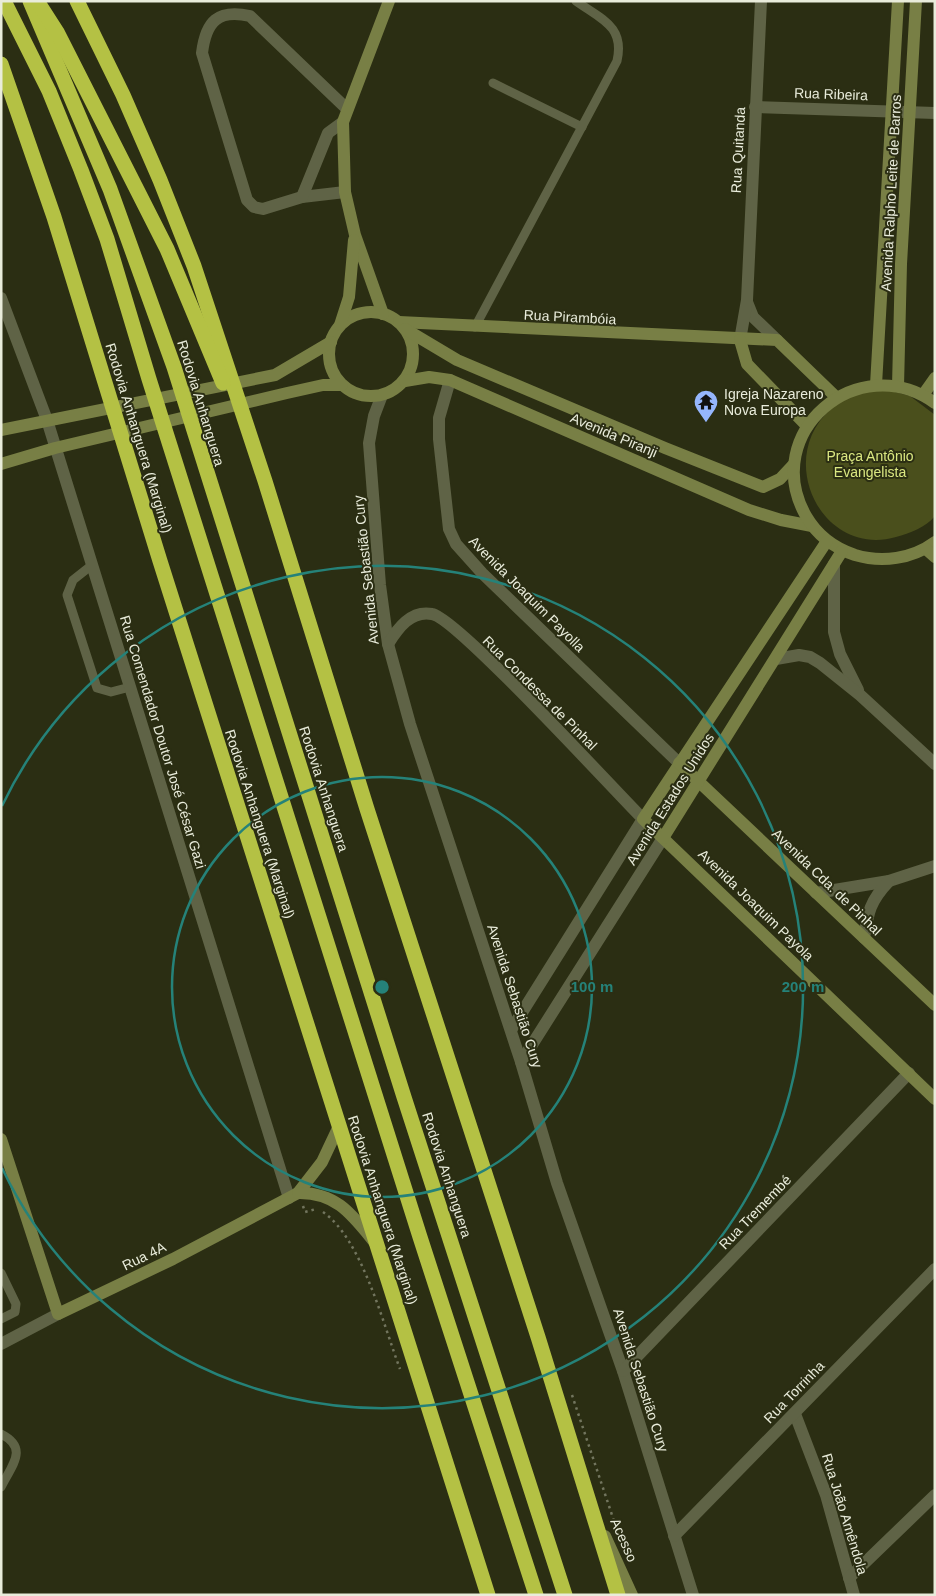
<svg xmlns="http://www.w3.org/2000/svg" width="936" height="1596" font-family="Arial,sans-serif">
<rect width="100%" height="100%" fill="#2b2e13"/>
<!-- green -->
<path fill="#4a4f1c" d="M887,390L910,396L935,415V516C925,528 910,533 896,537C822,558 774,459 831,409C840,401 852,394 864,392C871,391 879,391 887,390Z"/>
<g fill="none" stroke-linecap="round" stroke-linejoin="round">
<!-- path -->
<g stroke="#72755e" stroke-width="2.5" stroke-dasharray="2.5 4" stroke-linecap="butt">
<polyline points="303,1206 305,1212 316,1209"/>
<path d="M323,1212C362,1239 383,1324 400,1369"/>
<polyline points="572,1395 616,1527"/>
</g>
<!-- lane -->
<g stroke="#5f6346" stroke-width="9">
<polyline points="493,83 582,127"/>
<path d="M475,327L617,61C625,26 601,19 576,1"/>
<polyline points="92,565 73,580 67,595 97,688 111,692 130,687"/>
<polyline points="1,1273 16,1304 15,1312 1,1319"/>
<path d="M1,1434C29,1448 12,1465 1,1487"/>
</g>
<!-- street -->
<g stroke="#5f6346" stroke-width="12">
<polyline points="755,107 935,113"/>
<path d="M345,192L302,197L263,209L254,207L247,200L202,53C206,21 218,9 250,16L347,109"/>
<polyline points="302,197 328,133 343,122"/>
<polyline points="1,298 47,420 289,1198"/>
<polyline points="747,302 753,317 777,340"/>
<polyline points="740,340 747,300 761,1"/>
<polyline points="450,380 439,418 439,439 449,529 456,544 482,573 679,763"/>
<polyline points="382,395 374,416 369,443 380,585 388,644 410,724 521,1062 557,1183 623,1371 693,1595"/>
<polyline points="834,564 834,632 840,654 858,690"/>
<path d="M388,644C398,628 411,610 432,614C457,618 614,790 643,819L511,1030"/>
<polyline points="776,659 799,655 810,657 820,663 860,695 935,764"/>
<polyline points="816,893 889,881 935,866"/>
<path d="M864,938C868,912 870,901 889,881"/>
<polyline points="521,1062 663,838"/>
<polyline points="1,1344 58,1314"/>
<polyline points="623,1371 909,1073"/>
<polyline points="795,1414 826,1495 854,1595"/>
<polyline points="674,1536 935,1269"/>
<polyline points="849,1578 935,1495"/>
</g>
<!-- secondary -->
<g stroke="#787f45" stroke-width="12">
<circle cx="371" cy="354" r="42"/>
<polyline points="383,314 355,235 345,192 343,122 389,1"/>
<polyline points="399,322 777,340 836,397"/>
<polyline points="340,325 349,297 354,240"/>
<polyline points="405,329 457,360 665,448 763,487 780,479 794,464"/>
<polyline points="740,340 747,364 807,426"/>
<polyline points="405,381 429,377 450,380 749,510 781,520 812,526"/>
<polyline points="876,385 898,1"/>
<polyline points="898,386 901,264 916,1"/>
<polyline points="923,395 935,378"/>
<path d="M935,403C858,348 759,433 806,516C817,535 834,548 855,555C882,563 912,559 935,542"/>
<polyline points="1,430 275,375 331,342"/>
<polyline points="1,464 55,448 287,393 323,385 342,385"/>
<polyline points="827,541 643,819 935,1099"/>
<polyline points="926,549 935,557"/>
<polyline points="679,763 935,1005"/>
<polyline points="663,838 842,551"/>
<polyline points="1,1139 58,1314 173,1259 298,1193 322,1162 339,1126"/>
<path d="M298,1193C337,1192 353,1216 376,1244"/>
<polyline points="605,1536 632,1595"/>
</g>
<!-- highway -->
<g stroke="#b4c144" stroke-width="15">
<polyline points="4,1 49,91 81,170 107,239 149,379 420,1237 536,1595"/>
<polyline points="30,1 110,189 174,367 404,1097 565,1595"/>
<polyline points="77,1 123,95 160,180 194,266 265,481 367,809 538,1337 618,1595"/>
<polyline points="39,4 57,32 167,249 223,383"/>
<polyline points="1,64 54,217 160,561 488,1595"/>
</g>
</g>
<!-- distance rings -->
<g fill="none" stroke="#258279" stroke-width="2.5">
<circle cx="382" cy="987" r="210"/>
<path d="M2 806A421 421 0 1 1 2 1168"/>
</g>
<!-- icons -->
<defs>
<symbol id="temple-pin" viewBox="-11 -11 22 30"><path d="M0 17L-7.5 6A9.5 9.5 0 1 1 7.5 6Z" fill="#95b6fd" stroke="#2b2e13"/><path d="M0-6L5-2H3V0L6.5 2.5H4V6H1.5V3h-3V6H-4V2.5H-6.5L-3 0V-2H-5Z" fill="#111"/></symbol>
</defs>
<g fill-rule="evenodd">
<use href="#temple-pin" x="692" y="388" width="28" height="38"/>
</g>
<g text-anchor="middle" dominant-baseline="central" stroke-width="4" stroke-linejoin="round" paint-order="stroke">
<!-- street labels -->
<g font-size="14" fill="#e9ecdb" stroke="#2b2e13">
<text transform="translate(831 94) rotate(2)">Rua Ribeira</text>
<text transform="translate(738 150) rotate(-87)">Rua Quitanda</text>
<text transform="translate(891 193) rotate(-87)">Avenida Ralpho Leite de Barros</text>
<text transform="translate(570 317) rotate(3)">Rua Pirambóia</text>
<text transform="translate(201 403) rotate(73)">Rodovia Anhanguera</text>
<text transform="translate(614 435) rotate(23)">Avenida Piranji</text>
<text transform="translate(139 438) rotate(73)">Rodovia Anhanguera (Marginal)</text>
<text transform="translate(366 570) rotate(-96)">Avenida Sebastião Cury</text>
<text transform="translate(527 594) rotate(45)">Avenida Joaquim Payolla</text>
<text transform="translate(540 693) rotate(45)">Rua Condessa de Pinhal</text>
<text transform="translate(163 742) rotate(73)">Rua Comendador Doutor José César Gazi</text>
<text transform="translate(324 789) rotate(72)">Rodovia Anhanguera</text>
<text transform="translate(670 799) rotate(-58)">Avenida Estados Unidos</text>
<text transform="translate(260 824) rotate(72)">Rodovia Anhanguera (Marginal)</text>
<text transform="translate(827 882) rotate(44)">Avenida Cda. de Pinhal</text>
<text transform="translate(756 905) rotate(44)">Avenida Joaquim Payola</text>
<text transform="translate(515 996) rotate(72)">Avenida Sebastião Cury</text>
<text transform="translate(447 1175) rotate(72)">Rodovia Anhanguera</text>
<text transform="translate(383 1210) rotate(72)">Rodovia Anhanguera (Marginal)</text>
<text transform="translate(755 1212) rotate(-46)">Rua Tremembé</text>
<text transform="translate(144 1256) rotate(-26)">Rua 4A</text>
<text transform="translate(641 1380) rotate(72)">Avenida Sebastião Cury</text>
<text transform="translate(794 1392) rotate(-46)">Rua Torrinha</text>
<text transform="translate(845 1514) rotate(73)">Rua João Amêndola</text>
<text transform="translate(624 1540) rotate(66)">Acesso</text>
</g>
<!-- poi labels -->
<g font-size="14" fill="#e9ecdb" stroke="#2b2e13" text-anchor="start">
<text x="724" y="394">Igreja Nazareno<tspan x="724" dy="16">Nova Europa</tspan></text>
</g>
<!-- park labels -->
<g font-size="14" fill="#dae781" stroke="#2b2e13">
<text x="870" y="456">Praça Antônio<tspan x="870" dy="16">Evangelista</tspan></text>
</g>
</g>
<circle cx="382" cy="987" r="8" fill="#258279" stroke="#2b2e13" stroke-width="2.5"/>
<g font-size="15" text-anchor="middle" font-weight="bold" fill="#258279" stroke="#2b2e13" stroke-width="4" stroke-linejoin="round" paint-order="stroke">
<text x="592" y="992">100 m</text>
<text x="803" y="992">200 m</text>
</g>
<!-- border -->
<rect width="936" height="1596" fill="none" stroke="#e9ecdb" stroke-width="5"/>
</svg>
